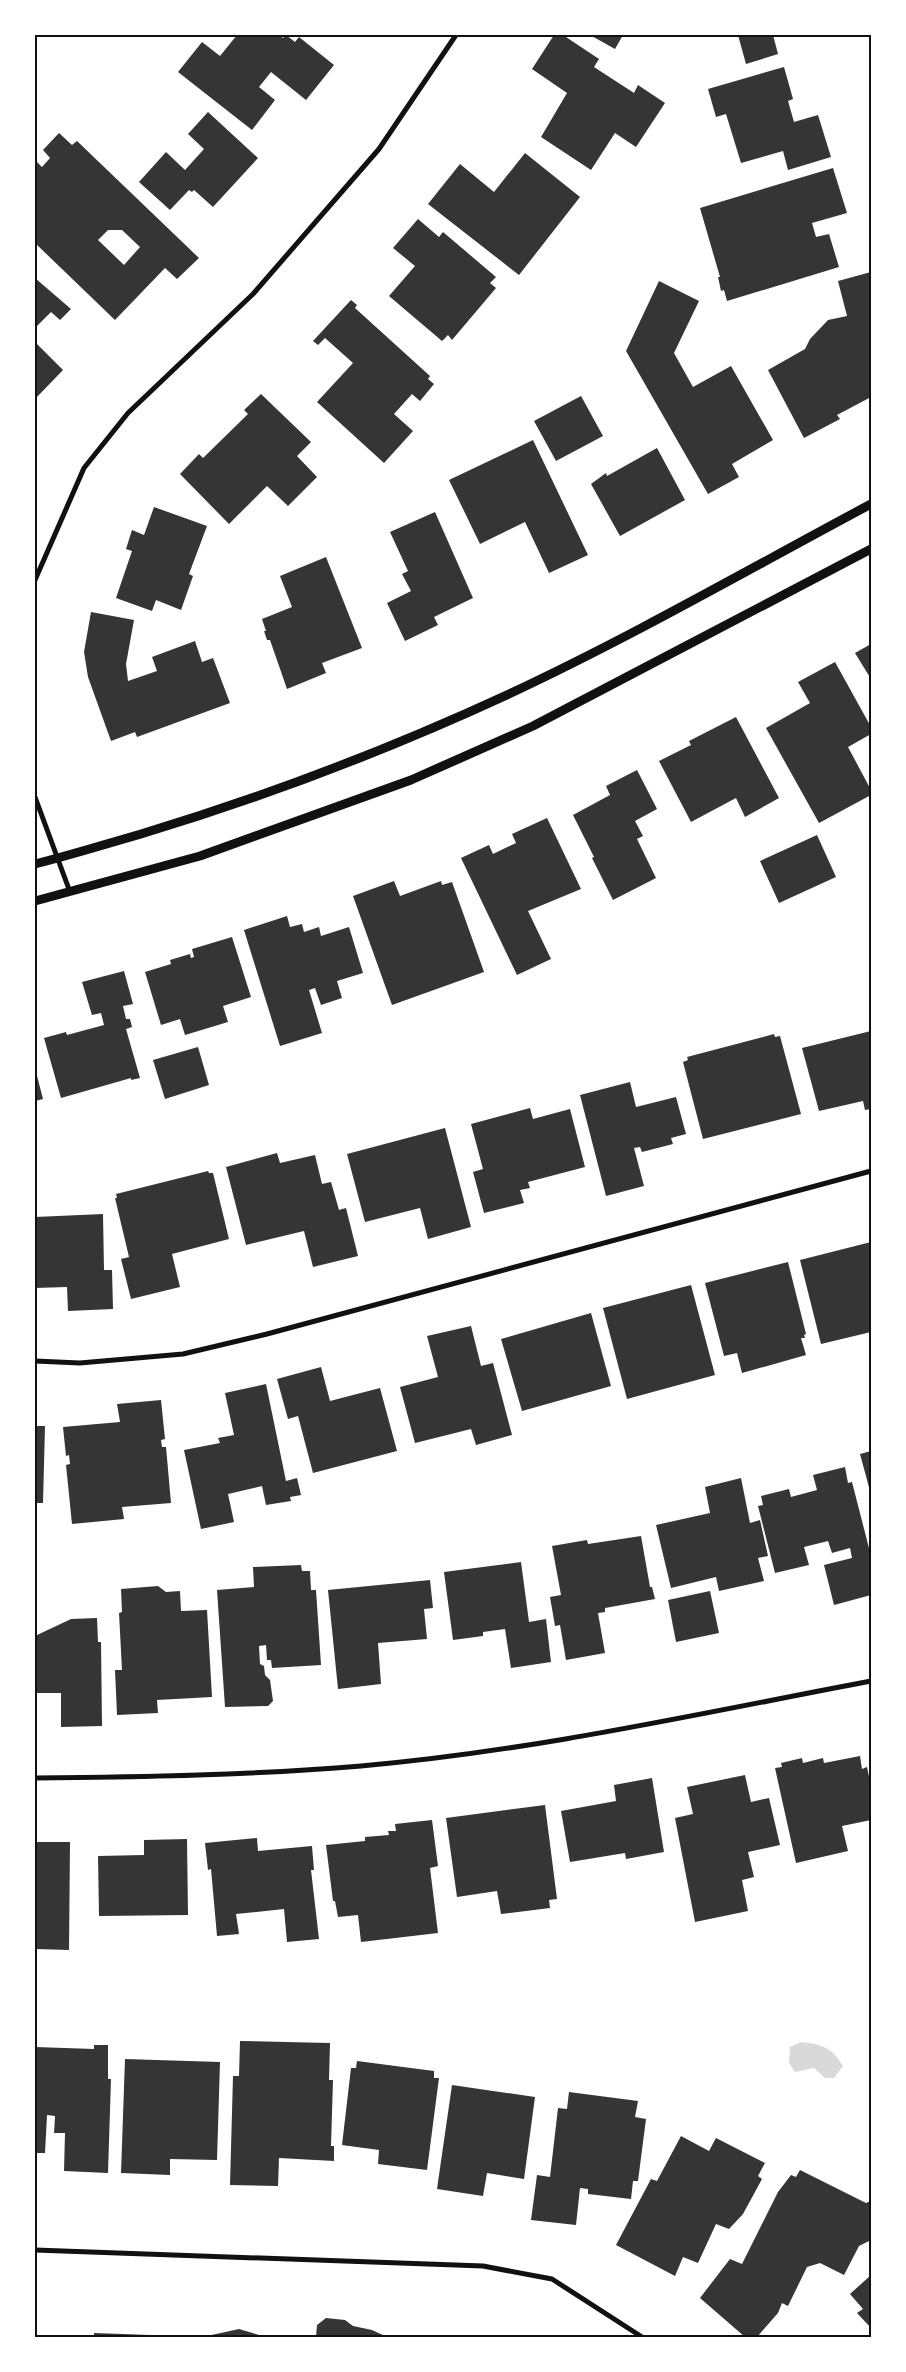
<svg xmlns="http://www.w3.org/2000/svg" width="906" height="2372" font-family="Poppins,sans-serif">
<rect width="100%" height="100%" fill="#fff"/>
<!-- water -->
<path fill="#d9d9d9" d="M801,2042C821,2044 833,2048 843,2066L834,2078H825L814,2068L795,2072L789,2063L790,2047Z"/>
<!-- building -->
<g fill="#353535" fill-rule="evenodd">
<polygon points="237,35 279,35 283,38 286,35 295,42 299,37 334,65 306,100 271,72 259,87 275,100 252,130 178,72 202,42 220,56"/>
<polygon points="554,35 563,35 599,59 594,67 634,93 638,85 665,103 636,147 615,133 591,170 541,137 567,93 532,69"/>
<polygon points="590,35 623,35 615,49"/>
<polygon points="738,35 773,35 778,54 746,64"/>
<polygon points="784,67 793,99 788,101 794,122 818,115 831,157 788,170 783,151 741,163 726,114 716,117 708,89"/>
<polygon points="208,112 258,158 213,207 194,190 192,192 189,190 170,210 139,182 166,152 185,170 204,149 188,134"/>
<path d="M59,133L72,145L77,141L199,258L177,279L165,268L115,320L35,243V160L42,167L50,158L43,150ZM108,230H122L140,247L124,265L98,240Z"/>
<polygon points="525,153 580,197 519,275 428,204 460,164 494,192"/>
<polygon points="833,168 847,213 812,223 816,237 829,234 839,267 727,301 724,290 721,291 718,277 720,277 700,208"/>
<polygon points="418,219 439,237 443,232 496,277 490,283 496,288 452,340 448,335 442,341 389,296 415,266 393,248"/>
<polygon points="871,272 871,397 837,415 840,419 804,438 768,370 805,349 810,339 828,320 847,316 838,281"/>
<polygon points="35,278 71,309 60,320 51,312 35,328"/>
<polygon points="659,281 699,301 674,353 693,387 731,366 773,440 732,464 739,477 708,494 626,351"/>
<polygon points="351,300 357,305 355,308 430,376 428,379 434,384 420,401 412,394 394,414 413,431 384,463 317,402 353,363 325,338 318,345 313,341"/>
<polygon points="35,342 63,370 35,399"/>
<polygon points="261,394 311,442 297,456 317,477 288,506 267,486 229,524 180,474 199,454 203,458 248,414 244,410"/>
<polygon points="581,396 603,436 556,461 534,421"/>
<polygon points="533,440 588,555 549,573 525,522 480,544 449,480"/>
<polygon points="657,448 685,500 620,536 591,484 606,473 607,476"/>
<polygon points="154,507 207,526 189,574 193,576 181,610 156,600 152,611 116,598 132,551 126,549 132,530 144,535"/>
<polygon points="435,512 473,598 434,617 438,625 405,641 387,603 411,591 402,574 408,571 390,532"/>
<polygon points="326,557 362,648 322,663 326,673 287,689 270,640 267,640 264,631 266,631 262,619 292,607 280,576"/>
<polygon points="91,612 134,620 126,664 128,681 157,671 152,657 195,641 202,662 213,658 230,703 137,737 135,732 111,741 88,677 84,652"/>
<polygon points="871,644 871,679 855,653"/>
<polygon points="835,662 871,727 871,734 848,747 871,790 871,795 819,823 766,728 810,703 798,682"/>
<polygon points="736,717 779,798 745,817 736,798 691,822 659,761 691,745 689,741"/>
<polygon points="637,770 657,809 635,821 643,836 637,839 656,878 613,900 592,858 594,857 573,815 610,795 606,786"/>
<polygon points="547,818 581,889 528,911 551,959 517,975 461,858 489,845 493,854 516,843 512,834"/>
<polygon points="817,835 836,877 779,903 760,861"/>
<polygon points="394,881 400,896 441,881 442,885 452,882 484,972 392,1005 353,896"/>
<polygon points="287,916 290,927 302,924 304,932 319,927 321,936 349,927 363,973 337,981 342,998 321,1005 315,988 309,990 322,1033 280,1046 244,930"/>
<polygon points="232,937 251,997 223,1006 228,1022 185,1035 180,1019 161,1025 145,972 171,964 170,960 190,954 191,958 194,957 192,949"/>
<polygon points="124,971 133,1004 123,1006 126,1019 130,1019 132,1027 126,1029 140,1078 131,1080 131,1078 61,1098 44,1038 66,1032 67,1035 104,1025 101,1013 92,1015 82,982"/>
<polygon points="871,1031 871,1109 865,1110 863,1101 819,1111 802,1048"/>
<polygon points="774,1034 775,1037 780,1036 801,1114 703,1139 683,1062 688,1060 687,1057"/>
<polygon points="198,1047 209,1085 165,1099 153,1060"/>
<polygon points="35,1068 43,1099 35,1101"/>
<polygon points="630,1082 636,1107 676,1097 686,1134 671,1138 673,1144 642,1152 640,1147 634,1148 644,1186 606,1196 580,1095"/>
<polygon points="530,1108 533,1119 570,1109 585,1167 528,1182 530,1188 520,1190 524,1203 484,1213 473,1172 483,1169 471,1124"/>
<polygon points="445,1128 471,1227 428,1239 420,1208 365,1222 347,1154"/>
<polygon points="277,1153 280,1163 315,1155 322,1184 331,1182 339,1210 346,1208 358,1256 313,1267 304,1231 246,1245 226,1167"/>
<polygon points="208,1171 209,1173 213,1173 229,1239 172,1254 180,1287 131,1299 121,1259 129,1257 115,1198 117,1198 116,1194"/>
<polygon points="103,1214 104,1270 112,1270 113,1309 68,1311 67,1287 35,1288 35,1217"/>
<polygon points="871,1242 871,1332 821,1344 800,1260"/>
<polygon points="788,1262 806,1334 804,1335 805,1338 801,1338 806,1355 742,1373 737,1353 724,1356 705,1283"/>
<polygon points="691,1285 715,1375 627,1399 603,1308"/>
<polygon points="591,1313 611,1386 522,1411 501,1339"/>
<polygon points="471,1326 481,1366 493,1363 512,1435 476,1445 471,1429 415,1443 400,1387 438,1377 427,1336"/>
<polygon points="321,1367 330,1401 380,1388 397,1451 313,1473 298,1416 288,1419 277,1379"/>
<polygon points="266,1384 286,1481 297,1478 301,1495 290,1497 291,1501 266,1505 262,1486 228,1494 234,1522 201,1529 184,1450 220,1443 218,1438 234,1435 225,1393"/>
<polygon points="161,1400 165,1439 161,1440 162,1447 166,1447 171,1503 122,1507 124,1519 72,1524 66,1465 70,1464 69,1455 66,1456 63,1427 120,1422 117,1404"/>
<polygon points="35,1426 45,1426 43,1503 35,1503"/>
<polygon points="871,1451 871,1491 870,1491 860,1454"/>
<polygon points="845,1467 848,1483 852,1482 871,1556 871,1595 834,1605 824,1565 852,1558 850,1548 832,1553 828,1541 804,1547 809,1565 775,1573 758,1506 763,1505 761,1496 789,1489 791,1497 817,1490 813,1475"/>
<polygon points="741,1478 750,1523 760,1520 768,1556 758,1558 764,1581 719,1591 716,1577 671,1588 656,1525 710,1513 705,1487"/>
<polygon points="641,1536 650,1587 652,1587 655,1599 605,1608 605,1612 598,1613 605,1653 566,1660 560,1625 555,1626 550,1597 561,1595 552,1546 587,1540 588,1544"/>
<polygon points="521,1562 529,1622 546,1619 551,1662 511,1668 505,1629 483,1632 483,1636 453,1640 444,1572"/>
<polygon points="301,1565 302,1571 310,1571 311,1590 316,1590 321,1665 272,1668 271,1660 267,1660 266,1645 259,1646 260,1664 264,1666 265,1675 270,1680 273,1701 268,1706 225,1707 217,1590 254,1587 253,1567"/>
<polygon points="430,1580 433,1608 424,1609 427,1639 378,1643 381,1684 338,1689 328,1590"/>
<polygon points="158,1586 166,1592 180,1591 181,1611 207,1610 212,1697 157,1700 158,1713 117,1715 115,1670 122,1670 119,1613 122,1612 121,1589"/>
<polygon points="710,1591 719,1633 676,1642 668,1600"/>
<polygon points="97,1618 98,1642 101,1642 102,1726 61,1727 61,1693 35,1693 35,1636 71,1619"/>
<polygon points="860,1756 862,1769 867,1767 871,1786 871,1820 842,1826 848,1851 796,1863 775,1768 782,1767 781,1763 802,1758 803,1763 823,1758 824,1763"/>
<polygon points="745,1775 751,1802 769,1798 780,1845 748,1852 754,1877 742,1880 748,1911 695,1922 675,1818 693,1814 687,1787"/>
<polygon points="652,1778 664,1852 626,1859 625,1853 570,1862 561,1811 616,1801 614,1785"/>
<polygon points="545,1805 557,1899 549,1900 550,1908 501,1914 497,1891 457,1897 446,1818"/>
<polygon points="432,1820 438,1866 430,1868 438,1933 361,1942 358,1915 338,1917 335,1901 333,1901 326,1845 365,1841 365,1837 389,1835 388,1831 396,1831 395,1824"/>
<polygon points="257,1838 258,1851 312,1846 314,1870 311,1870 319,1939 287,1942 284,1909 236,1914 239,1934 217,1936 211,1869 208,1870 205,1843"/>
<polygon points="187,1839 188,1915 99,1916 98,1856 144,1855 144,1840"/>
<polygon points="35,1842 70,1842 69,1950 35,1949"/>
<polygon points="240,2041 330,2043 329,2080 333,2080 331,2146 334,2146 334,2161 279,2158 278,2186 230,2185 233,2076 239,2076"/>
<polygon points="94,2045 108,2045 108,2079 111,2079 108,2173 64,2171 65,2133 54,2133 55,2116 47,2115 45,2153 35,2153 35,2047 94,2049"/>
<polygon points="125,2059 220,2062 217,2160 170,2159 170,2175 121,2173"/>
<polygon points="357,2061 434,2071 434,2078 439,2078 427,2170 378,2164 379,2150 342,2145 351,2068 356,2068"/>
<polygon points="452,2085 535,2097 524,2179 487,2173 483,2196 437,2189"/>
<polygon points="569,2092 638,2101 635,2117 646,2119 638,2181 633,2181 631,2199 588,2194 588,2189 580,2188 576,2225 531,2220 537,2175 550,2177 558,2108 567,2109"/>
<polygon points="681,2136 709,2151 716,2138 765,2163 758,2176 762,2179 743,2214 729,2229 716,2224 698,2263 683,2257 675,2276 616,2245 651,2179 657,2181"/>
<polygon points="800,2170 866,2203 871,2201 871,2240 859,2246 844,2275 820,2263 807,2267 788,2306 782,2303 778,2313 757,2337 745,2337 700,2298 730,2259 742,2264 778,2192 791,2175 796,2177"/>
<polygon points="871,2275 871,2328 857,2313 863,2309 850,2294"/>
<polygon points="326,2318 345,2320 353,2326 372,2330 387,2337 316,2337 317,2325"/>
<polygon points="239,2329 266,2337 207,2337 207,2336"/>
<polygon points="94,2333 150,2335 150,2337 94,2337"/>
</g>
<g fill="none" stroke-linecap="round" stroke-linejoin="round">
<!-- minor -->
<g stroke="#111" stroke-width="5">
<polyline points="35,580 84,468 128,413 253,294 379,149 456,35"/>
<polyline points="35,797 70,892"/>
<polyline points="35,1361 80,1363 183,1354 267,1334 871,1171"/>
<path d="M35,1778C143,1777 253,1775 361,1766C533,1751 702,1713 871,1681"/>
<polyline points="35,2250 483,2266 552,2279 642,2337"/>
</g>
<!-- tertiary -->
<g stroke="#111" stroke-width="9">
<path d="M35,864C71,855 106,844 141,834C267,796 390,749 509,694C633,636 751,568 871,504"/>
<polyline points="35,901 200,856 411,780 533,726 871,549"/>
</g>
</g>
<!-- border -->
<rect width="906" height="2372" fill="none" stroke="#ffffff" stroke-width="72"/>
<rect x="36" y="36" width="834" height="2300" fill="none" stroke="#111" stroke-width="2"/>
</svg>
